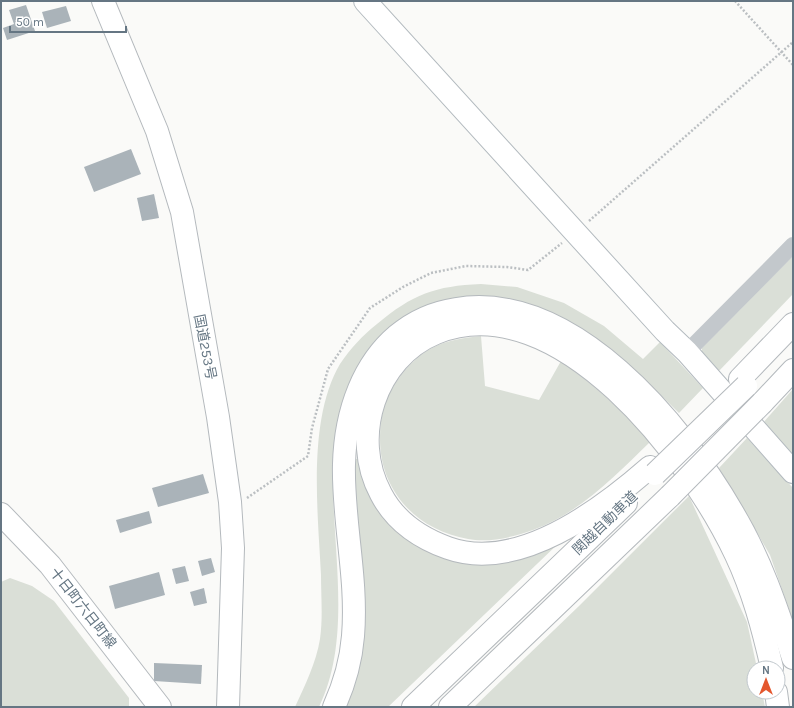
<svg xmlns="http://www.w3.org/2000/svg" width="794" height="708" font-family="Karla,'Noto Sans JP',sans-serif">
<rect width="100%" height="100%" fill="#fafaf8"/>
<!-- green -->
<g fill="#dadfd7">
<polygon points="793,256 793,294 717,373 702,358 702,348"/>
<path d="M481,284L517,287L564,303L604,326L643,359L660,342L703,388L679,413C624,359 567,301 485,297C468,296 448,298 433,308C418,317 404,326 389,335C384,339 376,342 371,348C290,446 372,597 319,707H295C305,685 316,663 320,639C323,618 321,596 321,575C318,512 307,420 340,364C349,350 364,334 377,324C413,294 435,286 481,284Z"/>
<path d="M481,336L485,386L539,400L561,361C596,386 621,410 651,441C616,475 580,513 533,530C514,537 489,543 468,539C416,530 379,490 380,437C380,416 385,396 399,378C407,367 419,354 432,348C447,340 464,338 481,336Z"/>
<polygon points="793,389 793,456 762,424"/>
<polygon points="747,438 793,488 793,621 770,555 719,468"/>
<path d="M352,459H359C363,498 395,521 422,547L561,541L388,707H346Z"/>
<polygon points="689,496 747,622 757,668 754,668 754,692 762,692 765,707 474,707 579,606"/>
<polygon points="10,578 32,586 54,601 129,698 129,707 1,707 1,582"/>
</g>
<!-- building -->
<g fill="#aab3b9">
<polygon points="26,5 35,31 7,40 3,28 14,24 9,10"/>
<polygon points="66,6 71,21 47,28 42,12"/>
<polygon points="131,149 141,174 94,192 84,167"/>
<polygon points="154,194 159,218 142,221 137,198"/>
<polygon points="203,474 209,493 158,507 152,488"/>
<polygon points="149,511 152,523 120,533 116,520"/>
<polygon points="211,558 215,572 202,576 198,561"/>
<polygon points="185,566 189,581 176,584 172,569"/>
<polygon points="159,572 165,595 115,609 109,586"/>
<polygon points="204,588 207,603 194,606 190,592"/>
<polygon points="154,663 202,665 201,684 154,681"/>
</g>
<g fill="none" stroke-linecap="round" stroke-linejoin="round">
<defs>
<polyline id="secondary" points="365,1 665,331 687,352 793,472"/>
<polyline id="primary" points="1,514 50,565 160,707"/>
<g id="highway">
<polyline points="103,1 157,131 182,212 218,417 230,502 233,548 228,707"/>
<polyline points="740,379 793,324"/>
<polyline points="762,403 793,370"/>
<path d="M650,467C601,510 518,573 448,548C420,538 395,521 381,494C350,437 375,358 436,333C559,283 692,461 736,555C753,591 763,629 772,668"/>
<polyline points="776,692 778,707"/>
<path d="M334,707C344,685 351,661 353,636C360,552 325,471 359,389C377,346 410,316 456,309C572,290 682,424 733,513C760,558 777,608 793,658"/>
<polyline points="413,707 626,503"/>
<polyline points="450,707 670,496"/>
</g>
</defs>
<!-- secondary casing -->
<use href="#secondary" stroke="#b3babf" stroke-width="24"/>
<!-- primary casing -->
<use href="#primary" stroke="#b5babe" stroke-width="24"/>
<!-- highway casing -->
<use href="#highway" stroke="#b4b9bd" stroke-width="24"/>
<!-- path -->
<g stroke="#bbbfc2" stroke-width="2.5" stroke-dasharray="2 2" stroke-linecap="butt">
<polyline points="735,1 793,65"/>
<polyline points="589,221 793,42"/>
<polyline points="247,498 308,456 312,428 328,369 370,308 403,287 431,273 466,266 507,267 528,270 562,243"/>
</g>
<!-- street -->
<polyline stroke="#c3c8cc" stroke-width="16" points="687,352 793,245"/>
<!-- secondary -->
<use href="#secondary" stroke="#fff" stroke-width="22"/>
<!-- primary -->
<use href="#primary" stroke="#fff" stroke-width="22"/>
<!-- highway -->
<use href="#highway" stroke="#fff" stroke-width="22"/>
<defs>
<g id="highway-bridge">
<polyline points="655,474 746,386"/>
<polyline points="670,496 762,403"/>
</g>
</defs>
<!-- highway-bridge casing -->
<use href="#highway-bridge" stroke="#b4b9bd" stroke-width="24" stroke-linecap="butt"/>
<!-- highway-bridge -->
<use href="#highway-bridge" stroke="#fff" stroke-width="22"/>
</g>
<g text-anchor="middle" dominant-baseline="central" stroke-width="4" stroke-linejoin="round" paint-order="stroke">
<!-- street labels -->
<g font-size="14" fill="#657683" stroke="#fff">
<text transform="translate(205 347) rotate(79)">国道253号</text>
<text transform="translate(605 523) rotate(-44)">関越自動車道</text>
<text transform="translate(83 608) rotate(52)">十日町六日町線</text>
</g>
</g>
<!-- border -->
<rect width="794" height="708" fill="none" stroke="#657683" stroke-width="4"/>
<!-- north arrow -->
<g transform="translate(766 680)"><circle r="19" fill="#ffffff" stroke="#c1c8cd"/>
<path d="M0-3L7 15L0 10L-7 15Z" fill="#e4572e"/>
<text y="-6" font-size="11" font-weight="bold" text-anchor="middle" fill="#657683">N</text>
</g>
<!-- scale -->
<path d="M10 26v6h116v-6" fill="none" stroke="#657683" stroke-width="2"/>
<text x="16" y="26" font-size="12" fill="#657683" stroke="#ffffff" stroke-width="3" paint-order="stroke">50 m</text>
</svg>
